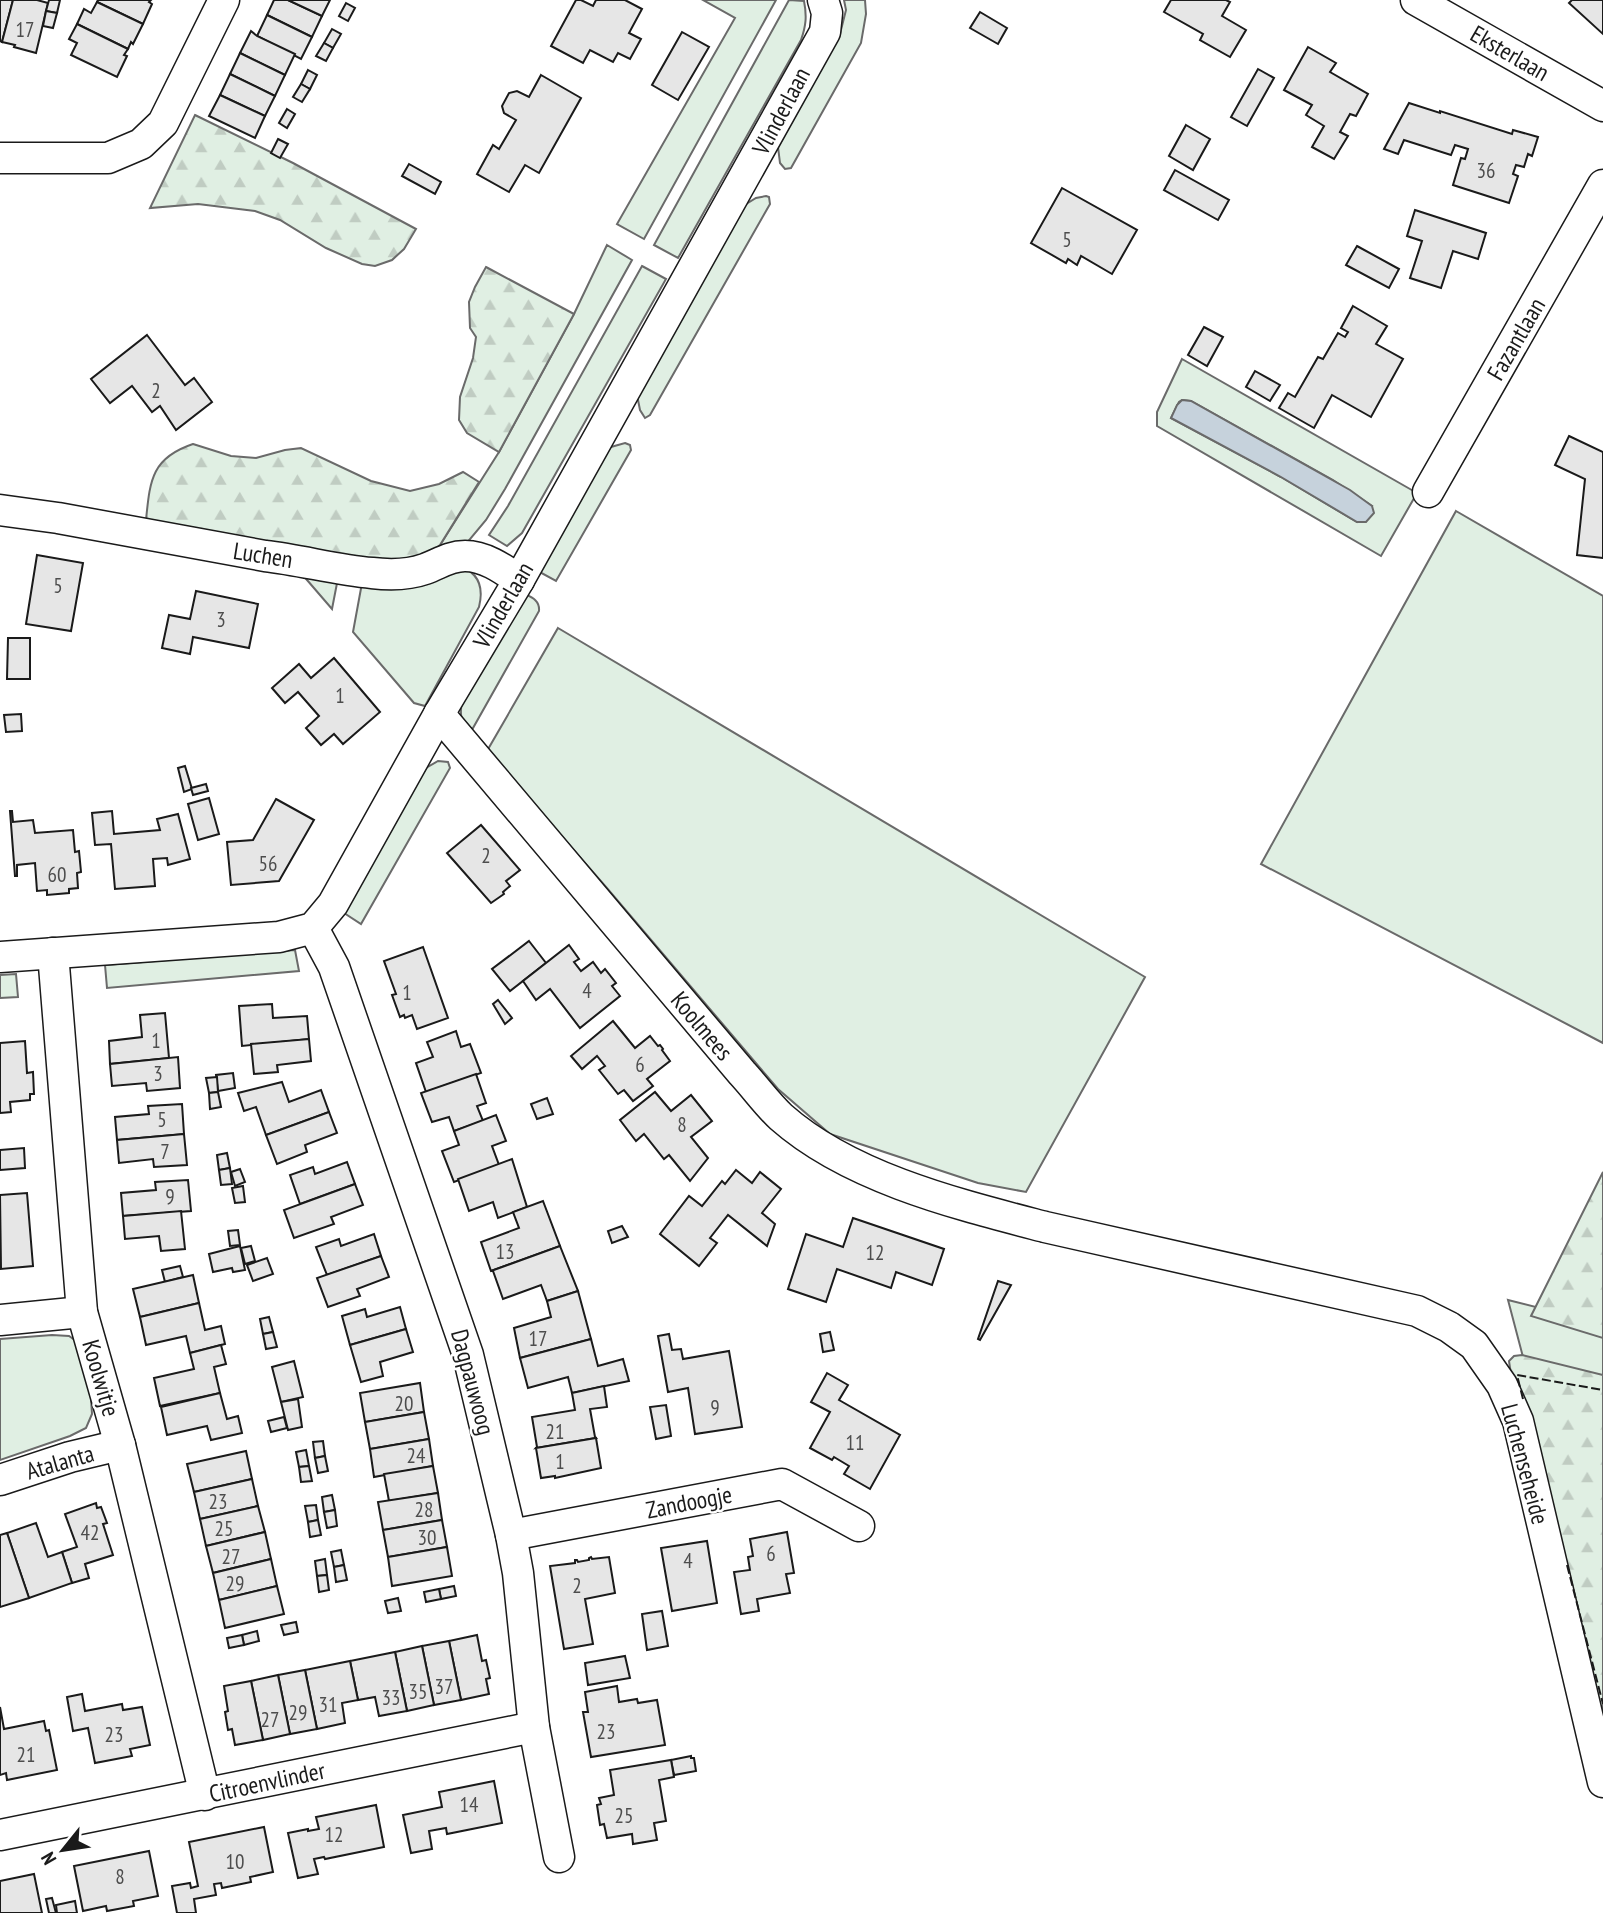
<svg xmlns="http://www.w3.org/2000/svg" width="1603" height="1913" font-family="'PT Sans Narrow',sans-serif">
<defs>
<pattern id="forest-firs" width="22" height="20" patternUnits="userSpaceOnUse" patternTransform="scale(1.75)"><rect width="22" height="20" fill="#e0efe3"/><path d="M5 1l3.5 6h-7zM16 11l3.5 6h-7z" fill="#c0ccc2"/></pattern>
</defs>
<rect width="100%" height="100%" fill="#fff"/>
<!-- green -->
<g fill="#e0efe3" stroke="#6a6a6a" stroke-width="2" fill-rule="evenodd">
<polygon points="703,0 776,0 644,239 617,224 735,18"/>
<path d="M789,0L804,1C807,16 806,26 801,40L678,258L654,245Z"/>
<polygon points="844,0 865,0 866,14 861,43 791,168 785,169 780,163 778,147 840,34 846,10"/>
<polygon points="766,196 769,197 770,204 650,415 645,418 640,410 637,395 743,206 756,198"/>
<polygon points="607,245 632,260 505,489 486,520 466,544 422,561 440,545 499,452 574,314"/>
<polygon points="642,266 666,279 522,533 507,546 489,535 508,506"/>
<path d="M1182,359L1417,493L1381,556L1157,426V412ZM1182,400L1191,401L1333,480L1372,506L1357,522L1281,477L1171,418L1179,402Z"/>
<polygon points="625,443 630,445 631,450 556,581 536,570 604,452 611,447"/>
<polygon points="1456,511 1603,596 1603,1043 1261,864"/>
<path d="M466,569C481,577 483,591 479,607L425,706L414,703L353,632L362,583Z"/>
<polygon points="301,573 338,578 332,609"/>
<path d="M523,593C531,597 540,600 539,611L473,728L468,729C460,721 460,712 462,701Z"/>
<polygon points="558,628 1145,977 1026,1192 978,1183 830,1134 778,1089 606,887 487,751"/>
<polygon points="438,761 448,762 450,768 361,924 341,911 426,768"/>
<polygon points="295,950 299,971 107,988 105,965"/>
<polygon points="16,974 18,997 0,998 0,975"/>
<polygon points="1508,1300 1603,1324 1603,1704 1528,1376"/>
<polygon points="52,1335 69,1336 79,1343 90,1383 92,1414 86,1428 70,1436 0,1460 0,1339"/>
</g>
<!-- forest -->
<g fill="url(#forest-firs)" stroke="#6a6a6a" stroke-width="2">
<polygon points="195,115 293,163 416,229 404,249 392,260 375,266 362,264 326,248 280,220 255,211 198,204 150,208"/>
<polygon points="486,267 574,314 499,452 467,433 459,420 460,397 473,358 476,337 470,328 469,302 475,287"/>
<path d="M193,444L231,456L256,458L285,450L301,448L371,481L410,491L439,484L463,472L479,482L440,545L422,561L387,564L146,520C150,481 151,458 193,444Z"/>
<polygon points="1603,1172 1603,1338 1531,1316"/>
<polygon points="1522,1355 1603,1375 1603,1744 1511,1375 1509,1361 1514,1356"/>
</g>
<!-- water -->
<polygon fill="#c6d2dc" stroke="#6a6a6a" stroke-width="2" points="1182,400 1191,401 1350,490 1372,506 1374,513 1366,522 1357,522 1281,477 1171,418 1177,405"/>
<!-- building -->
<g fill="#e6e6e6" stroke="#1a1a1a" stroke-width="2">
<polygon points="0,0 13,0 2,42 0,41"/>
<polygon points="13,0 37,0 48,3 36,53 14,47 15,45 2,42"/>
<polygon points="49,0 60,0 57,13 46,11"/>
<polygon points="98,0 151,0 149,2 152,4 143,24 97,2"/>
<polygon points="274,0 288,0 322,16 312,37 267,15"/>
<polygon points="288,0 330,0 322,16"/>
<polygon points="576,0 581,0 593,6 596,0 625,0 642,9 629,33 641,39 630,59 618,53 613,62 590,50 583,63 551,46"/>
<polygon points="1171,0 1226,0 1230,2 1222,16 1246,30 1230,57 1200,40 1203,34 1164,12"/>
<polygon points="1572,0 1603,0 1603,34 1569,3"/>
<polygon points="97,2 143,24 133,44 131,42 128,49 77,24 84,9 91,13"/>
<polygon points="346,3 355,8 348,21 339,16"/>
<polygon points="46,11 57,13 53,28 43,26"/>
<polygon points="980,12 1007,28 998,44 970,28"/>
<polygon points="267,15 312,37 301,59 257,36"/>
<polygon points="77,24 128,49 124,55 127,56 117,77 71,55 77,43 69,39"/>
<polygon points="332,29 341,34 333,48 324,43"/>
<polygon points="251,31 257,36 295,54 285,75 240,53"/>
<polygon points="682,32 709,47 678,100 652,85"/>
<polygon points="324,43 333,48 326,61 316,56"/>
<polygon points="1308,47 1336,63 1330,72 1368,94 1356,116 1350,114 1340,132 1348,136 1334,159 1312,147 1324,126 1306,115 1312,105 1284,90"/>
<polygon points="240,53 285,75 275,96 230,74"/>
<polygon points="1258,69 1274,78 1247,126 1231,117"/>
<polygon points="308,70 317,75 310,89 301,84"/>
<polygon points="230,74 275,96 265,116 220,95"/>
<polygon points="541,75 581,98 539,173 525,165 509,192 477,174 493,145 499,149 516,120 504,113 502,106 509,93 517,91 529,97"/>
<polygon points="301,84 310,89 302,102 293,97"/>
<polygon points="220,95 265,116 255,138 209,116"/>
<polygon points="1409,103 1440,113 1440,111 1512,134 1513,130 1538,137 1532,156 1528,154 1524,167 1516,165 1513,174 1518,176 1509,203 1453,185 1461,158 1465,159 1468,149 1455,145 1451,155 1404,140 1398,154 1384,149"/>
<polygon points="287,109 295,114 287,128 279,123"/>
<polygon points="1186,125 1210,139 1193,170 1169,156"/>
<polygon points="278,139 288,144 280,158 271,153"/>
<polygon points="409,164 441,182 435,194 402,176"/>
<polygon points="1175,170 1229,200 1218,220 1164,190"/>
<polygon points="1062,188 1137,230 1112,274 1081,256 1077,265 1068,259 1066,263 1031,243"/>
<polygon points="1415,210 1486,233 1478,259 1453,251 1441,288 1410,278 1422,241 1407,236"/>
<polygon points="1357,246 1399,269 1389,288 1346,265"/>
<polygon points="1353,306 1387,326 1376,344 1403,359 1371,417 1332,395 1314,428 1279,408 1288,393 1295,397 1318,357 1323,359 1338,333 1345,337 1348,332 1341,328"/>
<polygon points="1204,327 1223,337 1207,366 1188,355"/>
<polygon points="147,335 185,385 194,378 212,402 176,430 160,406 152,412 132,386 110,403 91,379"/>
<polygon points="1255,371 1280,385 1270,401 1246,387"/>
<polygon points="1569,436 1603,452 1603,558 1577,555 1585,479 1555,465"/>
<polygon points="37,555 83,563 71,631 26,624"/>
<polygon points="196,591 258,604 249,648 193,637 190,654 162,648 169,615 190,619"/>
<polygon points="8,638 30,638 30,679 7,679"/>
<polygon points="334,658 380,712 343,744 334,734 321,745 306,728 319,716 298,692 285,703 272,688 299,664 311,678"/>
<polygon points="21,714 22,731 6,732 4,715"/>
<polygon points="185,766 192,789 184,792 178,768"/>
<polygon points="206,784 208,791 193,795 191,788"/>
<polygon points="209,798 219,834 198,840 188,804"/>
<polygon points="276,799 314,820 279,881 231,885 227,842 253,840"/>
<polygon points="10,811 12,811 13,822 33,820 35,833 73,830 75,852 79,851 81,872 77,873 78,888 69,889 69,893 47,895 47,890 37,891 35,863 17,865 17,876 15,876"/>
<polygon points="112,811 114,834 160,830 157,819 178,814 190,859 168,865 167,858 153,859 155,886 115,889 111,844 95,845 92,813"/>
<polygon points="481,825 520,870 506,881 510,886 503,892 504,894 491,903 447,853"/>
<polygon points="529,941 546,963 510,991 492,969"/>
<polygon points="569,945 579,959 574,962 581,971 593,962 601,973 605,969 616,983 612,986 620,996 580,1028 550,989 536,1000 523,981"/>
<polygon points="423,947 448,1018 417,1029 412,1015 405,1018 404,1015 400,1017 392,995 396,994 384,961"/>
<polygon points="498,1000 512,1018 505,1024 493,1004"/>
<polygon points="272,1004 273,1018 307,1016 309,1039 242,1046 239,1006"/>
<polygon points="165,1013 169,1058 110,1064 109,1041 142,1037 140,1015"/>
<polygon points="613,1021 635,1048 650,1036 658,1046 660,1045 663,1049 662,1050 670,1061 647,1079 653,1086 633,1101 624,1090 618,1094 599,1070 605,1066 597,1056 582,1069 571,1056"/>
<polygon points="456,1031 461,1047 470,1044 481,1073 426,1092 416,1063 433,1057 427,1042"/>
<polygon points="309,1039 311,1061 277,1065 278,1072 254,1074 251,1044"/>
<polygon points="25,1041 27,1073 33,1072 34,1094 30,1094 30,1100 10,1102 11,1112 0,1113 0,1043"/>
<polygon points="178,1057 180,1088 147,1091 146,1083 112,1086 110,1064"/>
<polygon points="233,1073 235,1088 218,1091 216,1075"/>
<polygon points="476,1074 486,1103 477,1106 483,1121 454,1131 449,1117 432,1122 421,1093"/>
<polygon points="217,1077 218,1092 209,1093 206,1078"/>
<polygon points="282,1082 289,1102 321,1090 329,1112 266,1135 256,1107 244,1111 238,1093"/>
<polygon points="218,1092 221,1107 210,1109 209,1093"/>
<polygon points="655,1092 671,1111 691,1095 712,1121 691,1137 708,1158 690,1181 669,1155 664,1159 644,1134 636,1141 620,1120"/>
<polygon points="547,1098 553,1114 537,1119 531,1104"/>
<polygon points="182,1104 184,1134 117,1140 115,1117 149,1114 148,1106"/>
<polygon points="329,1112 337,1133 305,1145 307,1152 277,1164 266,1135"/>
<polygon points="496,1115 506,1141 492,1146 499,1165 454,1182 442,1151 459,1145 454,1131"/>
<polygon points="184,1134 187,1165 154,1167 153,1159 119,1163 117,1140"/>
<polygon points="24,1148 25,1168 0,1170 0,1150"/>
<polygon points="227,1153 230,1168 219,1170 217,1155"/>
<polygon points="512,1159 527,1207 498,1218 493,1202 469,1211 458,1179"/>
<polygon points="347,1162 355,1184 300,1204 290,1175 313,1167 315,1174"/>
<polygon points="230,1168 232,1184 221,1185 219,1170"/>
<polygon points="240,1169 245,1182 235,1186 231,1172"/>
<polygon points="736,1170 752,1183 760,1172 781,1189 762,1213 775,1224 767,1246 728,1215 710,1238 717,1243 699,1266 660,1234 689,1196 702,1206 722,1181 725,1184"/>
<polygon points="188,1180 191,1211 123,1216 121,1193 156,1190 155,1182"/>
<polygon points="355,1184 363,1205 331,1217 334,1224 294,1238 284,1210"/>
<polygon points="243,1186 245,1202 235,1203 232,1188"/>
<polygon points="27,1193 33,1266 1,1269 0,1195"/>
<polygon points="543,1201 560,1246 491,1271 481,1242 519,1228 513,1212"/>
<polygon points="181,1211 185,1249 161,1251 159,1236 125,1239 123,1216"/>
<polygon points="853,1218 944,1249 932,1285 896,1272 891,1288 837,1269 826,1302 788,1289 806,1234 843,1247"/>
<polygon points="622,1226 628,1237 612,1243 608,1231"/>
<polygon points="238,1230 240,1245 230,1246 228,1231"/>
<polygon points="374,1234 381,1256 327,1275 316,1247 339,1239 341,1246"/>
<polygon points="240,1246 245,1270 233,1272 232,1268 213,1272 209,1254"/>
<polygon points="251,1246 255,1261 245,1264 241,1248"/>
<polygon points="560,1246 578,1291 547,1301 541,1285 503,1299 493,1271 491,1271"/>
<polygon points="381,1256 389,1277 357,1289 360,1296 328,1307 317,1278"/>
<polygon points="267,1258 273,1274 253,1281 247,1265"/>
<polygon points="180,1266 183,1277 165,1282 162,1270"/>
<polygon points="193,1275 199,1303 140,1317 133,1289"/>
<polygon points="998,1281 1011,1285 980,1340 978,1339"/>
<polygon points="578,1291 591,1339 520,1358 514,1328 551,1317 547,1301"/>
<polygon points="199,1303 205,1330 221,1326 225,1344 190,1353 186,1336 146,1345 140,1317"/>
<polygon points="400,1307 406,1329 350,1345 342,1316 365,1309 367,1317"/>
<polygon points="269,1317 273,1332 263,1334 260,1319"/>
<polygon points="406,1329 413,1352 380,1362 383,1376 361,1382 350,1345"/>
<polygon points="273,1332 277,1347 266,1349 263,1334"/>
<polygon points="830,1332 834,1350 823,1352 820,1334"/>
<polygon points="669,1334 672,1350 681,1349 683,1359 729,1351 742,1427 695,1434 688,1388 668,1392 658,1336"/>
<polygon points="591,1339 598,1366 623,1359 629,1381 572,1393 568,1377 528,1388 520,1358"/>
<polygon points="221,1345 226,1364 214,1367 220,1393 160,1406 154,1378 194,1369 190,1353"/>
<polygon points="294,1361 303,1397 281,1402 272,1367"/>
<polygon points="827,1373 848,1385 839,1400 900,1435 870,1489 844,1474 849,1466 834,1457 832,1460 810,1448 830,1412 811,1402"/>
<polygon points="420,1383 424,1412 365,1422 360,1393"/>
<polygon points="604,1386 607,1407 590,1409 595,1437 596,1438 536,1448 537,1447 532,1417 575,1410 572,1393"/>
<polygon points="220,1393 227,1419 238,1416 242,1433 211,1440 207,1426 167,1435 161,1407"/>
<polygon points="298,1399 302,1427 288,1430 281,1402"/>
<polygon points="666,1405 671,1436 656,1439 650,1407"/>
<polygon points="424,1412 429,1439 370,1449 365,1422"/>
<polygon points="284,1417 287,1428 271,1432 268,1421"/>
<polygon points="596,1438 601,1468 555,1478 555,1476 541,1478 536,1448"/>
<polygon points="429,1439 433,1466 374,1477 370,1449"/>
<polygon points="323,1441 325,1456 315,1458 313,1442"/>
<polygon points="306,1450 309,1466 299,1467 296,1452"/>
<polygon points="246,1451 252,1479 194,1492 187,1464"/>
<polygon points="325,1456 328,1471 318,1473 315,1458"/>
<polygon points="309,1466 312,1481 301,1482 299,1467"/>
<polygon points="433,1466 438,1493 389,1501 384,1474"/>
<polygon points="252,1479 258,1506 200,1519 194,1492"/>
<polygon points="438,1493 442,1520 383,1530 378,1502"/>
<polygon points="332,1495 335,1510 324,1512 322,1497"/>
<polygon points="96,1503 97,1508 101,1507 107,1523 103,1524 113,1555 85,1564 89,1578 72,1583 62,1552 77,1547 65,1514"/>
<polygon points="316,1505 318,1520 308,1522 305,1506"/>
<polygon points="258,1506 265,1532 206,1546 200,1519"/>
<polygon points="335,1510 337,1526 327,1528 324,1512"/>
<polygon points="318,1520 321,1535 310,1537 308,1522"/>
<polygon points="442,1520 447,1547 388,1557 383,1530"/>
<polygon points="36,1523 48,1557 62,1552 72,1583 29,1598 7,1533"/>
<polygon points="265,1532 271,1559 213,1573 206,1546"/>
<polygon points="787,1532 794,1573 786,1574 790,1593 757,1599 759,1611 741,1614 734,1572 750,1570 748,1557 753,1556 750,1539"/>
<polygon points="7,1533 29,1598 0,1607 0,1535"/>
<polygon points="707,1541 717,1603 672,1611 661,1548"/>
<polygon points="447,1547 452,1576 392,1586 388,1557"/>
<polygon points="341,1550 344,1565 334,1567 331,1552"/>
<polygon points="591,1557 592,1559 609,1557 615,1593 585,1599 593,1644 564,1649 550,1566 575,1563 575,1560 577,1560 578,1562 589,1560 589,1558"/>
<polygon points="271,1559 277,1586 219,1600 213,1573"/>
<polygon points="325,1559 327,1575 317,1576 315,1561"/>
<polygon points="344,1565 347,1580 336,1582 334,1567"/>
<polygon points="327,1575 329,1590 319,1592 317,1576"/>
<polygon points="277,1586 284,1614 225,1628 219,1600"/>
<polygon points="454,1586 456,1596 441,1599 439,1589"/>
<polygon points="439,1589 441,1599 426,1602 424,1592"/>
<polygon points="398,1598 401,1611 388,1613 385,1601"/>
<polygon points="662,1611 668,1646 647,1650 642,1614"/>
<polygon points="296,1622 298,1632 284,1635 281,1625"/>
<polygon points="257,1631 259,1641 244,1645 242,1635"/>
<polygon points="242,1635 244,1645 229,1648 227,1638"/>
<polygon points="477,1635 482,1661 486,1660 490,1678 486,1679 489,1694 461,1700 449,1641"/>
<polygon points="449,1641 461,1700 434,1705 422,1646"/>
<polygon points="422,1646 434,1705 407,1711 395,1652"/>
<polygon points="395,1652 407,1711 379,1716 375,1697 358,1700 350,1661"/>
<polygon points="625,1656 630,1678 588,1685 585,1663"/>
<polygon points="350,1661 358,1700 342,1703 345,1723 317,1729 305,1670"/>
<polygon points="305,1670 317,1729 290,1734 278,1675"/>
<polygon points="278,1675 290,1734 263,1740 251,1681"/>
<polygon points="251,1681 263,1740 235,1745 232,1729 228,1730 225,1712 228,1711 224,1686"/>
<polygon points="617,1686 619,1702 637,1699 638,1703 657,1700 665,1745 591,1757 583,1712 588,1712 585,1692"/>
<polygon points="82,1694 85,1711 122,1704 123,1710 142,1707 150,1745 130,1749 132,1756 95,1763 88,1728 73,1731 67,1697"/>
<polygon points="0,1707 4,1729 44,1721 46,1731 49,1730 57,1770 7,1780 6,1773 0,1775"/>
<polygon points="691,1756 691,1758 694,1758 696,1771 674,1775 671,1760"/>
<polygon points="671,1760 674,1777 659,1780 666,1821 654,1823 657,1840 633,1844 632,1834 607,1838 604,1824 600,1825 597,1805 601,1804 599,1798 614,1795 610,1770"/>
<polygon points="494,1781 502,1823 447,1834 446,1828 429,1831 432,1849 411,1853 403,1815 442,1807 439,1792"/>
<polygon points="376,1805 384,1847 325,1859 324,1857 314,1859 318,1874 298,1878 288,1833 308,1829 308,1831 319,1829 316,1817"/>
<polygon points="264,1827 273,1872 250,1877 251,1882 222,1888 221,1883 214,1884 216,1895 194,1899 196,1913 177,1913 172,1886 190,1883 191,1888 198,1886 189,1842"/>
<polygon points="149,1851 158,1896 133,1901 134,1906 107,1911 106,1906 83,1911 74,1866"/>
<polygon points="34,1874 42,1913 0,1913 0,1881"/>
<polygon points="52,1898 56,1913 49,1913 46,1899"/>
<polygon points="75,1901 77,1913 57,1913 56,1905"/>
</g>
<g fill="none" stroke-linecap="round" stroke-linejoin="round">
<defs>
<g id="street">
<polyline points="1416,0 1603,106"/>
<polyline points="0,158 108,158 141,144 163,123 224,0"/>
<polyline points="1428,492 1603,185"/>
<path d="M0,510L58,518L265,556C301,560 336,570 372,573C389,575 408,575 425,569C439,564 449,556 465,556C485,556 503,569 519,580"/>
<path d="M439,714L742,1073C755,1087 767,1104 781,1117C850,1178 957,1204 1045,1227L1417,1311L1449,1327L1474,1345L1502,1385L1518,1421L1603,1782"/>
<polyline points="313,928 334,967 468,1355 511,1535 518,1573 534,1727 559,1857"/>
<polyline points="53,953 82,1312 120,1445 205,1795"/>
<polyline points="0,957 279,937 313,928 333,904 439,714 519,580 825,32 827,13 823,0"/>
<polyline points="0,1320 82,1312"/>
<polyline points="0,1480 70,1457 120,1445"/>
<polyline points="511,1535 782,1484 859,1526"/>
<polyline points="0,1835 534,1727"/>
</g>
</defs>
<!-- street casing -->
<use href="#street" stroke="#1a1a1a" stroke-width="33"/>
<!-- street -->
<use href="#street" stroke="#fff" stroke-width="30"/>
<!-- fence -->
<g stroke="#1a1a1a" stroke-width="2" stroke-dasharray="9 3.5" stroke-linecap="butt">
<polyline points="1523,1399 1517,1375 1603,1390"/>
<polyline points="1567,1565 1603,1704"/>
</g>
</g>
<g text-anchor="middle" dominant-baseline="central" stroke-width="5" stroke-linejoin="round" paint-order="stroke">
<!-- number labels -->
<g font-size="21" fill="#4d4d4d">
<text x="25" y="29">17</text>
<text x="1486" y="170">36</text>
<text x="1067" y="239">5</text>
<text x="156" y="390">2</text>
<text x="58" y="585">5</text>
<text x="221" y="619">3</text>
<text x="340" y="695">1</text>
<text x="486" y="855">2</text>
<text x="268" y="863">56</text>
<text x="57" y="874">60</text>
<text x="587" y="990">4</text>
<text x="407" y="992">1</text>
<text x="156" y="1040">1</text>
<text x="640" y="1064">6</text>
<text x="158" y="1073">3</text>
<text x="162" y="1119">5</text>
<text x="682" y="1124">8</text>
<text x="165" y="1151">7</text>
<text x="170" y="1196">9</text>
<text x="505" y="1251">13</text>
<text x="875" y="1252">12</text>
<text x="538" y="1338">17</text>
<text x="404" y="1403">20</text>
<text x="715" y="1407">9</text>
<text x="555" y="1431">21</text>
<text x="855" y="1442">11</text>
<text x="416" y="1455">24</text>
<text x="560" y="1461">1</text>
<text x="218" y="1501">23</text>
<text x="424" y="1509">28</text>
<text x="224" y="1528">25</text>
<text x="90" y="1532">42</text>
<text x="427" y="1537">30</text>
<text x="771" y="1553">6</text>
<text x="231" y="1556">27</text>
<text x="688" y="1560">4</text>
<text x="235" y="1583">29</text>
<text x="577" y="1585">2</text>
<text x="444" y="1686">37</text>
<text x="418" y="1691">35</text>
<text x="391" y="1697">33</text>
<text x="328" y="1704">31</text>
<text x="298" y="1712">29</text>
<text x="270" y="1719">27</text>
<text x="606" y="1731">23</text>
<text x="114" y="1734">23</text>
<text x="26" y="1754">21</text>
<text x="469" y="1804">14</text>
<text x="624" y="1815">25</text>
<text x="334" y="1834">12</text>
<text x="235" y="1861">10</text>
<text x="120" y="1876">8</text>
</g>
<!-- street labels -->
<g font-size="24" fill="#1a1a1a" stroke="#fff">
<text transform="translate(1510 53) rotate(30)">Eksterlaan</text>
<text transform="translate(781 111) rotate(-62)">Vlinderlaan</text>
<text transform="translate(1516 339) rotate(-60)">Fazantlaan</text>
<text transform="translate(263 555) rotate(9)">Luchen</text>
<text transform="translate(503 605) rotate(-60)">Vlinderlaan</text>
<text transform="translate(702 1026) rotate(50)">Koolmees</text>
<text transform="translate(101 1378) rotate(74)">Koolwitje</text>
<text transform="translate(473 1382) rotate(75)">Dagpauwoog</text>
<text transform="translate(60 1462) rotate(-16)">Atalanta</text>
<text transform="translate(1525 1464) rotate(75)">Luchenseheide</text>
<text transform="translate(689 1502) rotate(-11)">Zandoogje</text>
<text transform="translate(267 1782) rotate(-12)">Citroenvlinder</text>
</g>
</g>
<!-- north arrow -->
<g transform="translate(63 1850) rotate(240)" stroke="#ffffff" stroke-width="5" paint-order="stroke">
<path d="M0-5L12 26L0 18L-12 26Z" fill="#1a1a1a"/>
<text y="-10" font-size="19" font-weight="bold" text-anchor="middle" fill="#1a1a1a">N</text>
</g>
</svg>
